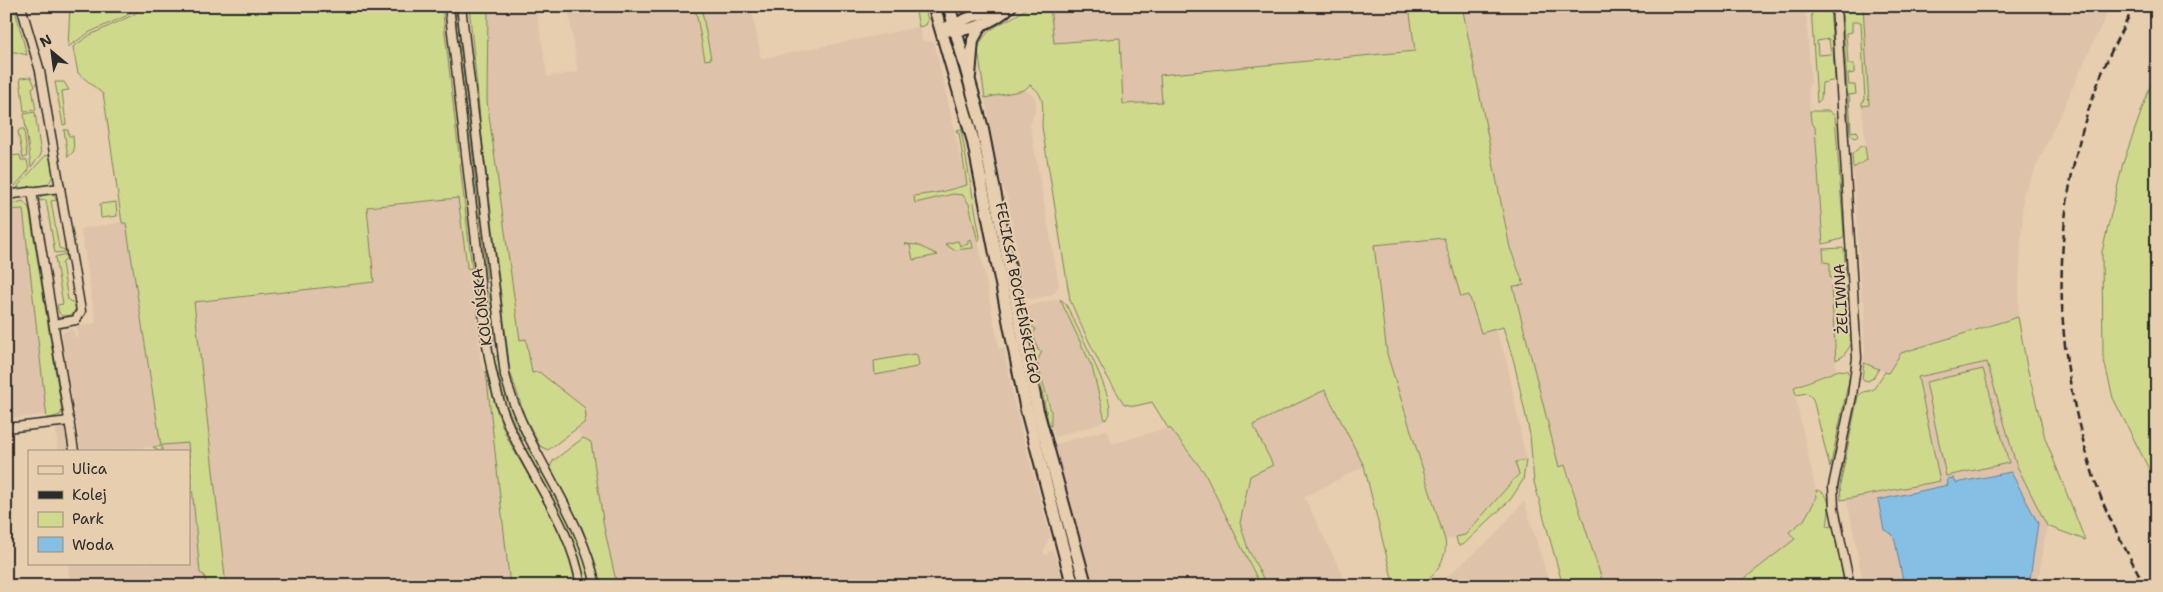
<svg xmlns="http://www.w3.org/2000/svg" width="2163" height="592" font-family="'Shantell Sans',sans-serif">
<rect width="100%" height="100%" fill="#e6ceaf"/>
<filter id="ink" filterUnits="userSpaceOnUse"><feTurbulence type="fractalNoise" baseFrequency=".02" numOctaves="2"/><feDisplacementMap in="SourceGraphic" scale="10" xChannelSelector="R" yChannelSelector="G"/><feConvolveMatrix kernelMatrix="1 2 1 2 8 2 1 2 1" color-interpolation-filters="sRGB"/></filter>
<g filter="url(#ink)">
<!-- built -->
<g fill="#dec2a9">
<polygon points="488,6 536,6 547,77 578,72 568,6 695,6 705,60 701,6 751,6 761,59 919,27 922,41 934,42 967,185 999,349 1004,348 1014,404 1050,536 1043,552 1046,555 1051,550 1054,552 1064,586 617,586 604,527 591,442 583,438 577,429 584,423 539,372 532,373 526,340 520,340 487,101"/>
<polygon points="1050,6 1409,6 1416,51 1161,75 1162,102 1123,104 1120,38 1054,43"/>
<polygon points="1462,6 1805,6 1811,81 1808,87 1811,122 1815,127 1824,261 1830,263 1836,370 1793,386 1817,497 1804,520 1789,531 1796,539 1735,586 1604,586 1566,465 1559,467 1513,286 1524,284 1510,248"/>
<polygon points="1863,6 2110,6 2023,195 2018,317 1901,353 1888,373 1864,363 1865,351 1863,320 1866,320 1864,300 1862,300 1853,168 1867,160 1862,106 1869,105"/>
<polygon points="1024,90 1033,95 1036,101 1035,112 1030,125 1059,285 1054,293 1050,295 1031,299 1025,296 1022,291 1017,248 1008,200 1001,182 985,98"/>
<polygon points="458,198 467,266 472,269 469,280 471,293 474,295 481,366 486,371 510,586 226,586 194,302 374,282 367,207"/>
<polygon points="23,209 47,414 6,419 6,210"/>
<polygon points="126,222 161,446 111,451 81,451 62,336 64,332 73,328 75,337 78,337 77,327 96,323 81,229"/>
<polygon points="1444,238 1461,297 1469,295 1481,332 1495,328 1507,363 1526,460 1516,462 1519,474 1465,535 1445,540 1387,354 1374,245"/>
<polygon points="1060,299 1092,367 1105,420 1098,424 1055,437 1051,425 1051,407 1036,359 1025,306"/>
<polygon points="1988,362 2016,464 2047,526 2037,586 1864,586 1847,499 1940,481 1918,377"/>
<polygon points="1325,390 1364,466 1304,497 1348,586 1267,586 1248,549 1240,523 1250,476 1253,425"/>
<polygon points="69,426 71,451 58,451 56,428"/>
<polygon points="1168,428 1171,428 1204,472 1261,586 1094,586 1077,535 1053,445 1107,430 1112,444"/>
<polygon points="188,443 200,573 204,575 207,586 136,586 135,581 91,586 70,586 68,563 189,563 189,451 162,451 162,445"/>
<polygon points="1524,501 1550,586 1436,586 1493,537"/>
</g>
<!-- green -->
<g fill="#ced98c" stroke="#7c825c" fill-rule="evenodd">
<polygon points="6,6 14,6 27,55 6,50"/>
<polygon points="70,6 139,6 126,16 90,32 68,47"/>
<polygon points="144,6 442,6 472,269 467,268 467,266 458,198 367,207 374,282 194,302 226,586 207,586 204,575 200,573 188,443 162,445 162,451 158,451 153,447 161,446 126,223 122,223 105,105 103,94 78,73 73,47 90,35 133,15"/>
<polygon points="454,6 456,6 487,279 485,278"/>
<polygon points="469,6 488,6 487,101 520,340 526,339 532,373 539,372 585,408 586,417 584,423 548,450 540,446 525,417 510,371 481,128"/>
<polygon points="695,6 701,6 711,59 705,60"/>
<polygon points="915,6 924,6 928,20 926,25 919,27"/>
<path d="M1029,6H1050L1054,43L1120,38L1123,104L1162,102L1160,75L1415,51L1409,6H1462L1510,248L1524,285L1513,286L1559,467L1565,465L1604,586H1563L1534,482L1530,435L1514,362L1503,327L1481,333L1469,295L1461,297L1444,238L1374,245L1387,354L1445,540C1449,556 1434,579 1418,585C1412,588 1401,586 1394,586L1364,466L1325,390L1253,425L1273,465L1250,476L1240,523L1248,549L1267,586H1261L1204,472L1171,429L1168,428L1152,402L1135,406L1124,404L1102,368L1079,321L1070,300L1042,127C1042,110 1047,95 1030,85L1024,90L985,98L978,50C984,24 1011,23 1029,6Z"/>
<path d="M1811,6H1830L1835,78L1832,81L1822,83L1821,99L1817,103ZM1829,39L1831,54L1818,55L1817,41Z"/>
<polygon points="1842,6 1863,6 1869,105 1862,106 1862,102 1865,100 1861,22 1852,22 1852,32 1846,33 1848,64 1854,64 1854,73 1848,74 1849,85 1855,85 1856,94 1849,95 1851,132 1857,131 1858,136 1855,138 1850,134"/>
<polygon points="956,45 976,123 1007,280 952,47"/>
<polygon points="2157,67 2157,485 2113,398 2103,356 2102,252 2123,163"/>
<polygon points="31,77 35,86 32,88 36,110 24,111 20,78"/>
<polygon points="55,82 64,82 69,90 62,91 66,124 63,125"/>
<polygon points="1810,111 1829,111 1835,116 1844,235 1842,239 1823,244 1815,127 1811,122"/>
<polygon points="35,112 41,155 31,167 24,114"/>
<polygon points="21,129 24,129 27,157 23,158 18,131"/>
<polygon points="961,129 980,237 978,242 969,204 963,195 953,194 915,203 914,196 941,192 967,185 959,133 957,133 956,130"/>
<polygon points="64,130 68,130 69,136 73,136 74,151 68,157"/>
<polygon points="1861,146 1865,146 1867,160 1853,168 1852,154"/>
<polygon points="20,155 21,160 27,160 29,170 14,187 6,189 6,173 12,172 10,156"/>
<path d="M50,155C51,166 57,178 46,185L18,189V186L45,156Z"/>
<polygon points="43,194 52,194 57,200 51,201 59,248 65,250 65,252 55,253 46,200 38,201"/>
<polygon points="23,201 29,208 62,411 60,415 47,419 23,209 6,210 6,206"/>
<polygon points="116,202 117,216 101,218 100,204"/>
<polygon points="971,239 973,248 954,250 945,244 958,241 960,246 968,244 968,240"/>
<polygon points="905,244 917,245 938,255 913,260 910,245"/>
<polygon points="1842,248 1844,249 1846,276 1830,278 1830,263 1824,262 1823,249"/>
<polygon points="65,254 66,260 62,263 68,300 74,303 76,308 72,315 62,316 59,313 57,305 63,304 55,257"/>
<polygon points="1831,286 1846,286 1851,345 1843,356 1836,360"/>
<path d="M486,290C492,295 494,330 494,340L493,345Z"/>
<path d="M1060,299L1066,304C1076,326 1111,390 1110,411C1110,416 1108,418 1105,420L1092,367Z"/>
<polygon points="1026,311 1031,326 1036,329 1033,334 1038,350 1042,351 1037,362 1051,411 1051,426 1049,426"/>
<polygon points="2018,317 2027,367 2045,438 2085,540 2047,526 2016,464 1987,362 1918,377 1940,481 1841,500 1840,485 1858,396 1863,392 1873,390 1885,372 1888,373 1901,353"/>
<polygon points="914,354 917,355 919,365 917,367 875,375 874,361"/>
<polygon points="497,355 506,397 524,440 522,441 505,402 494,358"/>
<polygon points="1864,363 1879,369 1873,378 1868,381 1862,379"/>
<polygon points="1983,369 2009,463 1946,476 1926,382"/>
<polygon points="1839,370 1847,371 1850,375 1830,468 1813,399 1807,393 1796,395 1794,387"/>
<path d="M486,371C493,396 498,420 510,443C533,486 570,537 575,586H510Z"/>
<polygon points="583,438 591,442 604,527 617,586 600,586 596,565 582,528 550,467 553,461"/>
<path d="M528,448C548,483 590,545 590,586H586C576,536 550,493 526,449Z"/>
<polygon points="1526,460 1523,480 1516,491 1510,500 1463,545 1458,545 1456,537 1465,535 1519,474 1515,462"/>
<path d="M1816,490C1833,492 1829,514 1827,526L1833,527L1845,586H1735L1795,539L1789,532L1804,520L1817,497Z"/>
</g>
<!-- water -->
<polygon fill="#85c0e4" stroke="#61849a" points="2011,472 2038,523 2029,586 1904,586 1895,541 1892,534 1884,530 1878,500 1948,485 1947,479 1954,478 1956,483"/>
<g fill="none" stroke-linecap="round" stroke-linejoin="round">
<defs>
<g id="minor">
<polyline points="21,6 40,71 81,311 76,320 54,324"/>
<path d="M449,6C458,88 468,169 477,250C482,298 484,349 498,396C517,463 570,516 581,586"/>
<path d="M461,6L505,375C524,451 580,509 596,586"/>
<polyline points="1836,6 1857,358 1852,396 1833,486 1834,508 1850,586"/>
<polyline points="32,191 74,451"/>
<polyline points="6,195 60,188"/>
<polyline points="6,428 70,421"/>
</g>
<g id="tertiary">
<polyline points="965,6 985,12"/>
<polyline points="947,27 971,17 1007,7"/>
<path d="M941,30C966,33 993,24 1011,6"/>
<polyline points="970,76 973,40 982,24"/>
</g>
<g id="secondary">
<polyline points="934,6 973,140 1026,408 1073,586"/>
<polyline points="949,6 982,127 1037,409 1086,586"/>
</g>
</defs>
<!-- minor casing -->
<use href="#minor" stroke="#2b2b2b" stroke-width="11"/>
<!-- tertiary casing -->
<use href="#tertiary" stroke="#2b2b2b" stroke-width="14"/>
<!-- secondary casing -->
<use href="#secondary" stroke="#2b2b2b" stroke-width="15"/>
<!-- minor -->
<use href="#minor" stroke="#e6ceaf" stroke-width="8"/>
<!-- tertiary -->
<use href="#tertiary" stroke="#e6ceaf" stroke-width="10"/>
<!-- secondary -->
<use href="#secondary" stroke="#e6ceaf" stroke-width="11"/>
<!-- rail -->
<path stroke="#2b2b2b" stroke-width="2.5" stroke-dasharray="8 4" stroke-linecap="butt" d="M2135,6C2060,134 2044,287 2080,429C2087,455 2094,481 2104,505C2116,533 2131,559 2145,586"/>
</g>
</g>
<g text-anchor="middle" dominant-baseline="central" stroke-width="4" stroke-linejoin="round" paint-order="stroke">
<!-- street labels -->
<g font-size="15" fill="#2b2b2b" stroke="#e6ceaf">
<text transform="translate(1018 293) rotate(79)">FELIKSA BOCHEŃSKIEGO</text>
<text transform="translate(1841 299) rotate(-93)">ŻELIWNA</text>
<text transform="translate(482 307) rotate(-97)">KOLOŃSKA</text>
</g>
</g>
<!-- margin -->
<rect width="2163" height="592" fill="none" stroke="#e6ceaf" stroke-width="25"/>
<rect x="12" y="12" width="2138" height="567" fill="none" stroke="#2b2b2b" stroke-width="2" filter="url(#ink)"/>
<!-- legend -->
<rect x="28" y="450" width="162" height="115" fill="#e6ceaf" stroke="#9b8d7a"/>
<rect x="38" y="466" width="25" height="8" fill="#e6ceaf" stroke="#9b8d7a"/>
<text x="72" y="474" font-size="15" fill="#2b2b2b">Ulica</text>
<rect x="38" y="491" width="25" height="8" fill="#2b2b2b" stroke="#9b8d7a"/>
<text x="72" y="500" font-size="15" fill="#2b2b2b">Kolej</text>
<rect x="38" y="512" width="25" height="15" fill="#ced98c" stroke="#9b8d7a"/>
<text x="72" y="524" font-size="15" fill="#2b2b2b">Park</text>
<rect x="38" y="537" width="25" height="15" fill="#85c0e4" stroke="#9b8d7a"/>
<text x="72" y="550" font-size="15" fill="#2b2b2b">Woda</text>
<!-- north arrow -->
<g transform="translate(52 52) rotate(331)" stroke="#e6ceaf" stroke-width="4" paint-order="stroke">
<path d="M0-4L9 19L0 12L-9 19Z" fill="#2b2b2b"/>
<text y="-8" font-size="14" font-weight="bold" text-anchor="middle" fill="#2b2b2b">N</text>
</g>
</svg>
